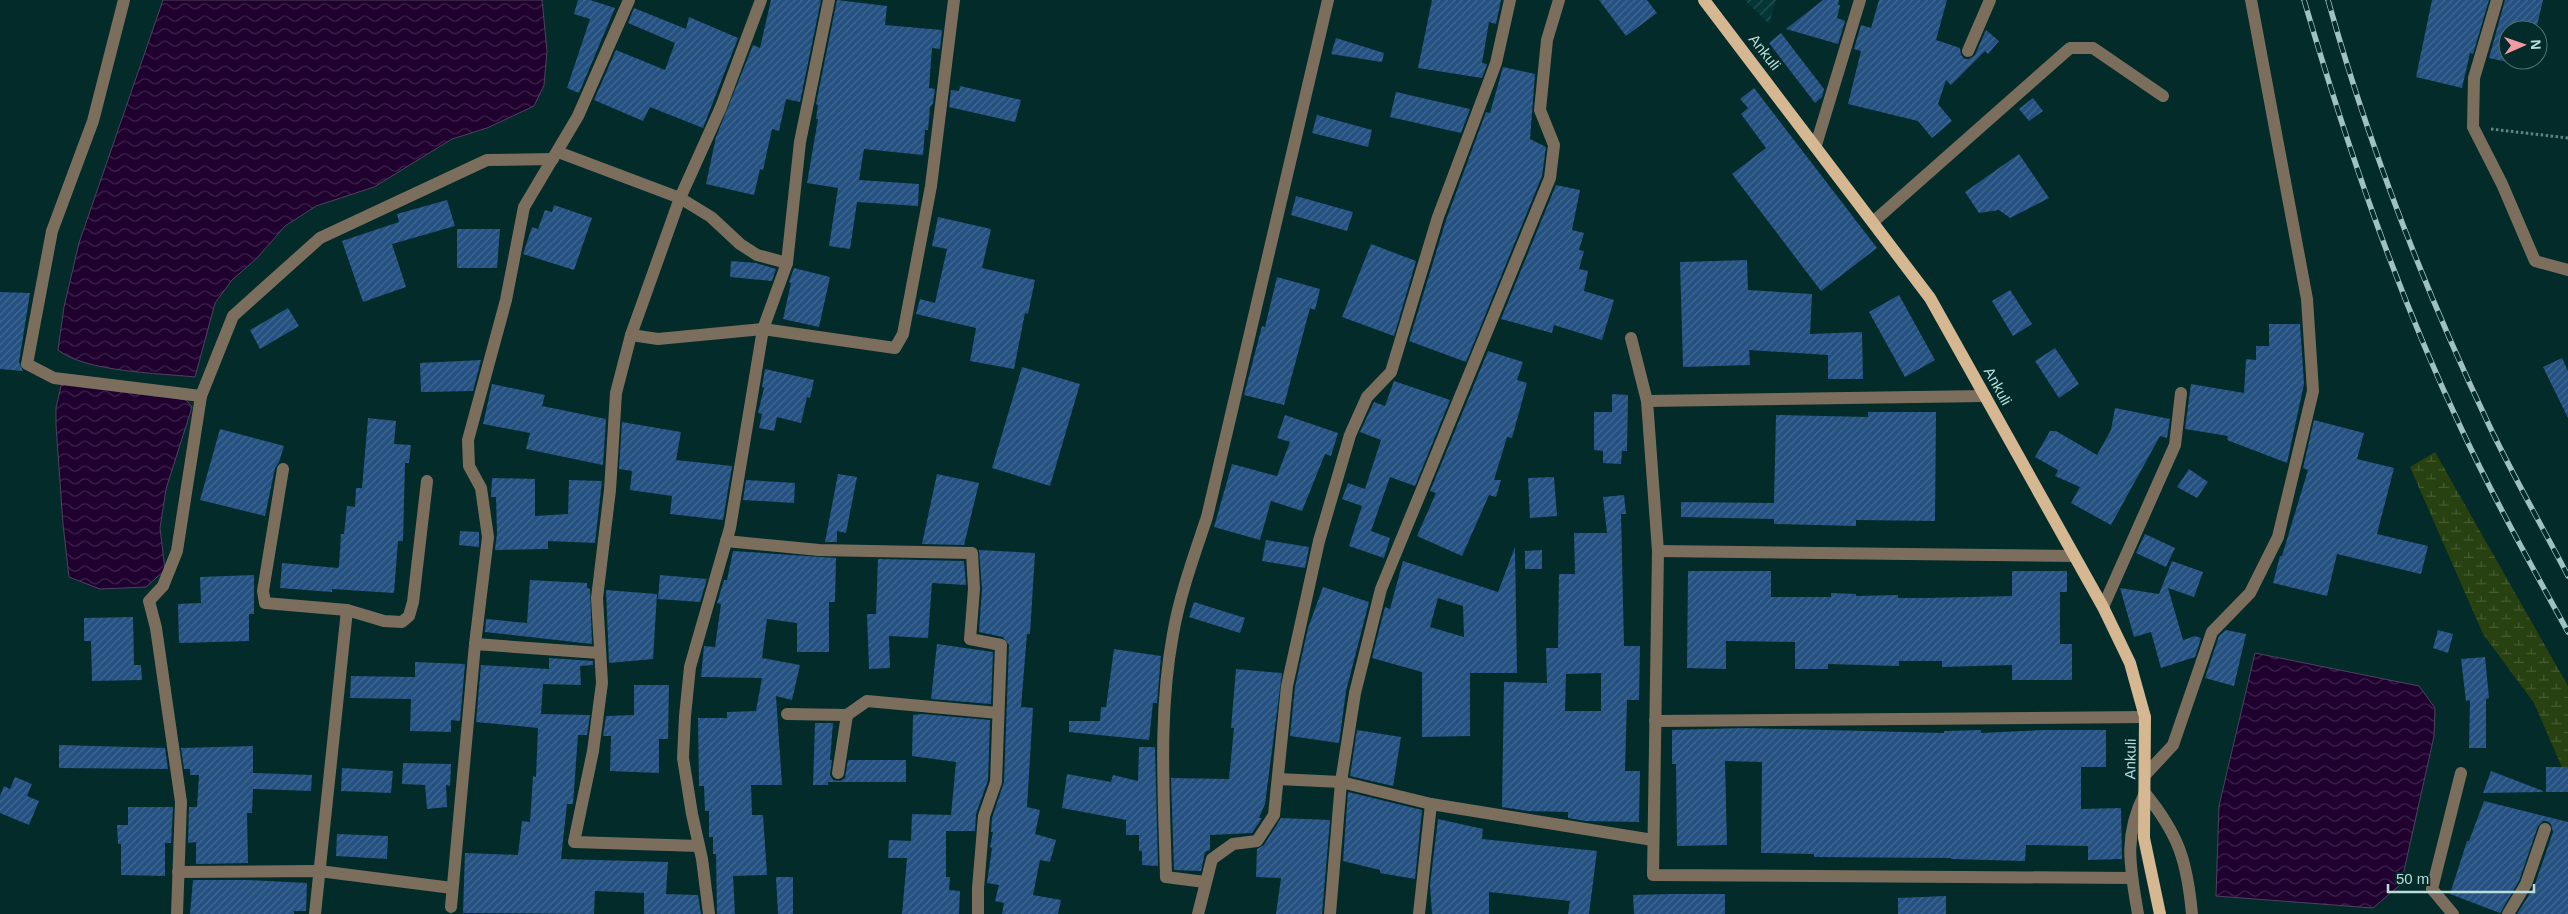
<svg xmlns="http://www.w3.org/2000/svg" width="2568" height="914" font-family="Arial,sans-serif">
<defs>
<pattern id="industrial-furrows" width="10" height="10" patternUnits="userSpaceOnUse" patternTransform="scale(1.25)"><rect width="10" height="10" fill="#043635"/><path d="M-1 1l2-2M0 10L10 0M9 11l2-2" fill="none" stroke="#265252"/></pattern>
<pattern id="wetland-marsh" width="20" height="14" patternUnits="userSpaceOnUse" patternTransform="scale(1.25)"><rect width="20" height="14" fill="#284110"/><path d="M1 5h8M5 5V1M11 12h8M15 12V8" fill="none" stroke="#455c32"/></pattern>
<pattern id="water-waves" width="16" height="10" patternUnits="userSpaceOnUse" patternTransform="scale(1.25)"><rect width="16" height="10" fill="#1f002e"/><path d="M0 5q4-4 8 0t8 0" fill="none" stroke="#3d254c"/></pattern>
<pattern id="building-hatch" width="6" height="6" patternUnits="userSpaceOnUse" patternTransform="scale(1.25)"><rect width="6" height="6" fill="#245181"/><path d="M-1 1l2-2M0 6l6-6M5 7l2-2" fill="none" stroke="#426992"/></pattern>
</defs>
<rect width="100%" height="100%" fill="#022b2a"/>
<!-- industrial -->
<polygon fill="url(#industrial-furrows)" points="1745,0 1776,0 1769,24"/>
<!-- wetland -->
<polygon fill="url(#wetland-marsh)" points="2435,452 2568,686 2568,781 2534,703 2483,634 2410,467"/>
<!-- water -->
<g fill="url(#water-waves)" stroke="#4e4262">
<path d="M163,0H542L547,51L544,85L534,106L487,128L452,139L374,187L316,206L285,226L257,258L232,280L215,303L195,377C158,373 86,372 58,350L64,307L79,243Z"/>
<polygon points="76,380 186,400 192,407 166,489 160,528 165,570 146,587 100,589 69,577 63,524 56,425 56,408 61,386"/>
<polygon points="2255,653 2419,686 2435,708 2434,736 2401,884 2373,908 2216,896 2219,806"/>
</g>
<!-- building -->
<g fill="url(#building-hatch)" fill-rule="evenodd">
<polygon points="578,0 590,0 615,8 579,93 567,88 590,19 574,14"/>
<polygon points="771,0 821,0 800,102 786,99 779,131 772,129 763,170 760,169 754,195 706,184 716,137 753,45 760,48"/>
<polygon points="837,0 887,6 885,25 942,30 940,49 932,48 929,88 935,89 933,103 930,107 928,130 925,130 923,155 864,149 859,180 919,184 918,206 857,202 850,249 829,246 838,188 807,183 818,119 816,119 818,105 816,104"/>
<polygon points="1432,0 1501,0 1496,24 1489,22 1482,63 1487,64 1482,78 1418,68"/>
<polygon points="1599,0 1647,0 1657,13 1626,36"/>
<polygon points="1823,0 1839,0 1838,5 1840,5 1837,18 1845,21 1838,44 1786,29"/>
<polygon points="1879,0 1947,0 1936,40 1960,48 1961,55 1965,59 1969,59 1975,55 1986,30 1999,41 1988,54 1985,51 1951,85 1946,80 1938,104 1952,121 1932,138 1918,121 1848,104 1861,51 1854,49 1861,25 1871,28"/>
<polygon points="2432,0 2489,0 2473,54 2470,53 2462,88 2416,77"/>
<polygon points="2505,0 2543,0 2536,30 2508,30 2508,62 2489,58"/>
<polygon points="634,8 686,29 689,17 738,38 703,128 650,107 643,121 594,100 616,50 665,70 675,43 628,23"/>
<polygon points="1781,33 1824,89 1822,97 1815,103 1769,43"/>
<polygon points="1336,38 1384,53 1382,62 1331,54"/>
<polygon points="1503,67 1535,74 1530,139 1546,147 1542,176 1466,362 1409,341 1446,220 1486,112 1490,113"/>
<polygon points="960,86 1021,100 1015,122 949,107 951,90 959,91"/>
<polygon points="1754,88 1877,248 1821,291 1732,174 1766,148 1741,114 1748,108 1740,99"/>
<polygon points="1396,92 1470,109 1461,133 1390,117"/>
<polygon points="2033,98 2043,111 2029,121 2019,109"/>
<polygon points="1317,115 1372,130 1368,147 1312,133"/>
<polygon points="2019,154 2049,198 2010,218 1999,210 1979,213 1965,192"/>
<polygon points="1556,185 1580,190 1572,230 1584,233 1579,250 1584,251 1579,269 1588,271 1584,291 1614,300 1602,340 1554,325 1552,333 1501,319"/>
<polygon points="1296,196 1353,212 1347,231 1291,215"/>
<polygon points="447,200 455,226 392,244 406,287 363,302 342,241 399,222 397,214"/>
<polygon points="554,205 592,218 574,270 523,254 532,227 538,229 545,210 552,212"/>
<polygon points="938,217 991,229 982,268 1035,280 1028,314 1025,313 1014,369 970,361 976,328 916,314 920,299 935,303 947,249 932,246"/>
<polygon points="457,229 500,229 497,268 457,268"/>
<polygon points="1371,244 1416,261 1394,336 1342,317"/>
<polygon points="1747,260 1748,290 1812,294 1810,334 1862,332 1863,379 1828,379 1828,355 1749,350 1750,365 1683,367 1680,262"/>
<polygon points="731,261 756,263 776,269 772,281 730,277"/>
<polygon points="794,268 830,277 819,327 783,319 791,283 789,282"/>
<polygon points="1277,277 1320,289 1315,310 1310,308 1284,405 1244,395 1262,326 1265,327"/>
<polygon points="2010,290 2032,324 2013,336 1992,301"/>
<polygon points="0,292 30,293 19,362 23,371 0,369"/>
<polygon points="1899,295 1935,360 1905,377 1869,312"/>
<polygon points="288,308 299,326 260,349 250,330"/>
<polygon points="2269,324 2300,324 2304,384 2287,463 2227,440 2228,436 2185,429 2191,384 2244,393 2246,359 2256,360 2256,346 2269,346"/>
<polygon points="2055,348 2079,384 2059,398 2035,361"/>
<polygon points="1488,351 1523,362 1517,380 1527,383 1512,438 1507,437 1494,480 1501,480 1496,497 1489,495 1462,556 1417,536 1436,493 1430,491"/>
<polygon points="2562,358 2568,371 2568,418 2543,367"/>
<polygon points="481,360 473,391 421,392 420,363"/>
<polygon points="1022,367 1080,384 1050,486 992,468"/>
<polygon points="765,369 814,380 810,398 807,397 801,423 777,417 774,431 759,428 762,414 758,413 764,388 762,387"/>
<polygon points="1394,381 1450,400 1415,486 1390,477 1371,531 1390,538 1384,558 1349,546 1362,506 1342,499 1348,483 1365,489 1381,440 1360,432 1374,402 1385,406"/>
<polygon points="492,384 545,395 542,406 606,419 603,465 526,449 530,433 483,424"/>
<polygon points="1612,394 1628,395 1627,451 1622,451 1621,464 1603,463 1603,451 1594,450 1594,412 1612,412"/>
<polygon points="2115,408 2170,419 2167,438 2160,436 2111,525 2071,503 2080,487 2055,476 2058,470 2035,457 2050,431 2056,431 2097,455 2111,430"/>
<polygon points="1868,412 1936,412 1935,521 1856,520 1856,526 1774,524 1774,519 1681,517 1681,502 1774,503 1776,415 1868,417"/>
<polygon points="1285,415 1338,433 1331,456 1325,454 1302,511 1271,501 1260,540 1214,527 1232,464 1277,476 1290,442 1277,438"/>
<polygon points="368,418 396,421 394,444 411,445 409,463 405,463 403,541 398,541 394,593 332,589 332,592 280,588 282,563 338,568 339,566 341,534 344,534 347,506 355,507 356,488 362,488"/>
<polygon points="2314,420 2364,433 2357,459 2394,468 2377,534 2428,546 2421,574 2337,554 2327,596 2273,583 2280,556 2282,556 2308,470 2303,468"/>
<polygon points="622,422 681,432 676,460 732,466 723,520 670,514 672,496 630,490 632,471 619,469"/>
<polygon points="220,429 284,446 279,462 275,468 265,516 200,500"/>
<polygon points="2189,469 2208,482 2197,498 2177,487"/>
<polygon points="838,474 857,477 846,533 837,531 837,542 825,542"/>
<polygon points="937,474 979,483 964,545 922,544"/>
<polygon points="1554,477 1557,516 1530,518 1528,478"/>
<polygon points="492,478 535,479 535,516 568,514 569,480 602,481 595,543 548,541 548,549 495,550 497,533 496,497 491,497"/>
<polygon points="746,480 795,483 794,503 743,500"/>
<path d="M1624,495L1626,514H1621L1624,646H1640L1639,700H1627L1625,771H1640L1639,822L1585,821L1568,818V812L1527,811L1502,807L1504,682L1547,683L1546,648H1558L1559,574H1575L1574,533H1607L1603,497ZM1601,673V711H1565L1566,674Z"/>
<polygon points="460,531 479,532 479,547 459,545"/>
<polygon points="2145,534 2175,548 2166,567 2136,553"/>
<polygon points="1266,540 1309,547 1305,568 1262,561"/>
<path d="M1515,547L1517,673H1470V736L1422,737V672L1372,658L1385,607L1390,609L1403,561L1498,592ZM1438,598L1463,606L1464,637L1430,627Z"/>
<polygon points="979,550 1035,553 1030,634 1027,634 1021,707 1033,708 1027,807 1040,810 1035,834 1056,840 1050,862 1040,860 1033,895 1061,900 1058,914 1002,914 1004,903 995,901 999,885 987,883 992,848 990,847 993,832 991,832 992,818 1004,782 1009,645 1003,637 979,632 982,589"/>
<polygon points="1542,550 1542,569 1525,569 1525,551"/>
<polygon points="733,551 836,558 835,602 829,602 829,652 797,652 797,623 767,619 762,658 800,665 792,700 776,696 782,785 751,785 752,815 763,815 767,875 733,876 735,914 717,914 716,854 713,854 713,837 709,837 709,811 705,811 704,786 699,786 698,718 727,718 727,712 756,711 762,678 701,677 704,646 715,647 721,604 717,603 724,580 727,580"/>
<polygon points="878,559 964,561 966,585 932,583 928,638 889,636 890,668 869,669 867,614 876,614"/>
<polygon points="2172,561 2203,572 2194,597 2168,588 2183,640 2195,636 2201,638 2195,657 2161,668 2151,632 2134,637 2120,588 2159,594"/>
<polygon points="1688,571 1771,571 1771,597 1831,597 1831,593 1856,594 1856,596 1898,595 1898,598 1927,598 2012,596 2012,571 2067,571 2067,592 2060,592 2060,644 2072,644 2072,680 2012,680 2012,665 1942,667 1942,661 1899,661 1899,666 1828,664 1828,669 1795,669 1795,642 1726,641 1726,669 1687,668"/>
<polygon points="254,575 254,614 249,614 249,641 179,643 178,604 201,603 200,577"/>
<polygon points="660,575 707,579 700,602 658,599"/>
<polygon points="530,580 587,583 587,588 590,589 592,644 485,632 486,619 527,623"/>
<polygon points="1323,587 1369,602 1346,691 1339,743 1290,736 1295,687 1308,628"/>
<polygon points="606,590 657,594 653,659 609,663"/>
<polygon points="1194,602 1245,618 1240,633 1189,617"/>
<polygon points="133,617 134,665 141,665 142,680 92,681 91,641 84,641 84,618"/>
<polygon points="2226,630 2246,634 2234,686 2205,678 2219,636"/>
<polygon points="2438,630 2453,634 2448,653 2433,648"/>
<polygon points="937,644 993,652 991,704 931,699"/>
<polygon points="1114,649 1161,656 1157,703 1153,703 1149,740 1069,732 1069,721 1100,721 1101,707 1106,707"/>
<polygon points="2485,657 2489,698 2486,699 2486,748 2469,748 2470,700 2466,701 2461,659"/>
<polygon points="549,658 593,661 593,665 580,666 581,685 543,684 541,714 590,715 587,735 578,735 573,804 567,804 561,859 668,862 666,894 698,895 701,914 644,914 644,893 595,891 594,914 463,913 465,853 518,855 522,821 530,822 533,776 536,777 538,728 476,722 481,665 549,669"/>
<polygon points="415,662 465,664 460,721 451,720 451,732 410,731 411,699 350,698 351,676 415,677"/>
<polygon points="1236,669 1282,673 1265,804 1259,818 1262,818 1252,833 1210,835 1210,850 1205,852 1201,871 1174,870 1171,778 1229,779 1234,728 1231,728"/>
<polygon points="634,685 669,685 668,739 659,739 659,773 610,771 611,736 603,736 606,716 634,715"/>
<polygon points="922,714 990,720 988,780 976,814 975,831 946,831 946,877 950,877 949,890 960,891 959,914 902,914 907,858 888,858 889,840 911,841 912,814 951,815 956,762 912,756 913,715"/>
<polygon points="815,723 833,723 830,760 832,760 830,775 833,780 840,781 845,778 848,760 906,760 906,782 828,782 828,785 813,785"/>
<polygon points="1745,728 1944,733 1944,731 1981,730 1981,733 2045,730 2106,730 2106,767 2081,767 2081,809 2121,808 2122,859 2088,860 2088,846 2026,845 2025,861 1951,859 1951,858 1814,857 1814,854 1761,853 1762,762 1725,761 1727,845 1677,846 1676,764 1672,764 1672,730"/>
<polygon points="1357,730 1401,737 1393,786 1350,776"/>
<polygon points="59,745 165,748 168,769 59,768"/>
<polygon points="253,746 253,773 312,775 311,791 253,789 252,813 247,813 248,863 196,864 196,842 188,843 189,807 197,807 199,775 190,775 190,769 184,769 181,748"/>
<polygon points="1139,747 1155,747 1158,866 1142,865 1142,851 1139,851 1139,835 1126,835 1126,820 1062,808 1067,774 1111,782 1113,775 1138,781"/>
<polygon points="403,763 451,764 450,786 446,785 447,807 427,809 425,785 402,784"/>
<rect x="2546" y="767" width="22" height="25"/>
<polygon points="342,768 393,771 391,793 341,791"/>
<polygon points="2491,771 2543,791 2543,792 2483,793"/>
<polygon points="15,777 32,784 27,796 39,801 29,825 0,813 0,796 4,786 10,789"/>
<polygon points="1348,792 1422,810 1415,879 1380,873 1380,870 1343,861"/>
<polygon points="2484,801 2568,822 2568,914 2517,914 2534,887 2553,832 2551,824 2547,821 2543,821 2538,826 2519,881 2500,913 2450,894 2467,841 2469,841"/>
<polygon points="128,807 173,807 171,843 165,843 165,876 121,875 121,844 118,844 117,825 128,825"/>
<polygon points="1281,818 1330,820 1322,914 1276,914 1281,878 1256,877 1257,849 1264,845"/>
<polygon points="1438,819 1483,829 1482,839 1597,851 1589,914 1568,914 1570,901 1489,892 1489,914 1432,914 1430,885"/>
<polygon points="337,834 388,836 387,859 336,856"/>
<polygon points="776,877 793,877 793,914 778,914"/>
<polygon points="193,880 248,880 307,883 306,911 294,911 294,914 190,914"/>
<polygon points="1671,894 1725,894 1725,914 1634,914 1633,895"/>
<polygon points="1946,896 1946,914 1898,914 1898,898"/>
</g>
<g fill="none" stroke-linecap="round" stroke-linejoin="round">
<!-- path -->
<polyline stroke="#5f8583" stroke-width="3" stroke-dasharray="2.5 2.5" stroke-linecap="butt" points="2491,129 2568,138"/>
<!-- minor -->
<g stroke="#7c6e5c" stroke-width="12">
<polyline points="124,0 93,121 52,231 27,364 54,378 201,396"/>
<polyline points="2497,0 2474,78 2473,127 2502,184 2535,261 2568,270"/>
<polyline points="1968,51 1990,0"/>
<polyline points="1816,145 1860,0"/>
<polyline points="558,152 680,198 711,217 740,244 757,255 787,263"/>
<polyline points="1873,222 2070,48 2093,48 2163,96"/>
<polyline points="631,335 658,339 763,329 895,348 903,334 931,186 954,0"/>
<polyline points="1631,338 1647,401 1658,551 1653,875 2132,878"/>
<polyline points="1647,401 1985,396"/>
<polyline points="283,469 263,591 265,603 347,610 384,621 402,622 409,616 413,602 427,481"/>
<polyline points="726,541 819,550 972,553 974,589 970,639 1001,645 996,782 984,816 978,888 978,914"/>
<polyline points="1658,551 2074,556"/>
<polyline points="2103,607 2175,445 2181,393"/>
<polyline points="475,644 599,653"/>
<polyline points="787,714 847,715 867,701 998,713"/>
<polyline points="1655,721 2145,717"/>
<polyline points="838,773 847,715"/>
<polyline points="2146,774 2173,745 2212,632 2250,593 2278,537 2313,391 2307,299 2251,0"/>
<polyline points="1278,779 1341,782 1431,804 1653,840"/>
<polyline points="699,846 574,842 593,751 602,683 597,598 610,490 616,393 631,335 680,198 721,107 761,0"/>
<polyline points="178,872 319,871 452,888"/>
<path d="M1205,882L1166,877C1164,796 1158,714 1173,634C1180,594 1194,556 1207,517L1328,0"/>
<polyline points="451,907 475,644 488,537 481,488 469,466 468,440 506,300 524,207 578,116 629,0"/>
<polyline points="177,914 181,802 156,628 149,601 163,586 177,551 201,396 233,316 320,238 487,160 553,159"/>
<polyline points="315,914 347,610"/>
<polyline points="709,914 702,859 692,814 683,758 685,716 690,667 730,528 763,329 787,263 800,142 829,0"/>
<polyline points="1198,914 1212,859 1233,844 1257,841 1274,815 1287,686 1319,541 1350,435 1367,397 1391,372 1438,217 1496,63 1510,0"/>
<polyline points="1330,914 1341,782 1355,693 1381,589 1550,178 1554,145 1540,110 1547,40 1559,0"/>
<polyline points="1419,914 1431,804"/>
<path d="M2138,914C2130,867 2123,836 2145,793C2179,835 2187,861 2192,914"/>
<polyline points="2453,914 2432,889 2461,773"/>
<polyline points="2508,914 2526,884 2545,829"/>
</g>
<!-- major -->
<polyline stroke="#d5b791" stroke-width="12" points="1704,0 1930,298 2103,607 2130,663 2145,717 2144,838 2160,914"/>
<defs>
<g id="rail">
<path d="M2304,0C2347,146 2396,290 2461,428C2493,497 2531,565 2568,632"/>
<path d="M2328,0C2369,146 2424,288 2489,425C2513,476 2542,526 2568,576"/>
</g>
</defs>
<!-- rail casing -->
<use href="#rail" stroke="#9fc2c0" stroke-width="5.5"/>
<!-- rail -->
<use href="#rail" stroke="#022b2a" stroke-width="4" stroke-dasharray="11" stroke-linecap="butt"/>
</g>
<g text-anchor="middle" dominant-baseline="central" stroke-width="4" stroke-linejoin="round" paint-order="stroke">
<!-- street labels -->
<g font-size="15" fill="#badcda" stroke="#022b2a">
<text transform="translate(1765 52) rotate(52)">Ankuli</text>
<text transform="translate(1998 386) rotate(61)">Ankuli</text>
<text transform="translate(2130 759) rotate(-89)">Ankuli</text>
</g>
</g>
<!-- north arrow -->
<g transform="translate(2523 45) rotate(88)"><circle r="24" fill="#022b2a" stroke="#4c7270"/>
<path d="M0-4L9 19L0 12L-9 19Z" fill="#f49aa4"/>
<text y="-8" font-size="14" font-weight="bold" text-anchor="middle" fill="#badcda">N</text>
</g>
<!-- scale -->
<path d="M2388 884v8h146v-8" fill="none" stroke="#badcda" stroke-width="2.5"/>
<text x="2396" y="884" font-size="15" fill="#badcda" stroke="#022b2a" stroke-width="4" paint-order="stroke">50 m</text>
</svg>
